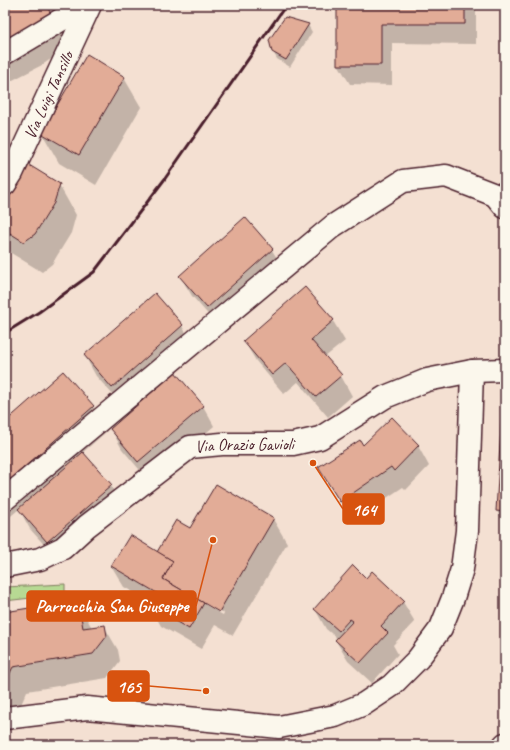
<svg xmlns="http://www.w3.org/2000/svg" width="510" height="750" font-family="Caveat,sans-serif">
<rect width="100%" height="100%" fill="#f4e0d2"/>
<filter id="ink" filterUnits="userSpaceOnUse"><feTurbulence type="fractalNoise" baseFrequency=".025" numOctaves="2"/><feDisplacementMap in="SourceGraphic" scale="8" xChannelSelector="R" yChannelSelector="G"/><feConvolveMatrix kernelMatrix="1 2 1 2 8 2 1 2 1" color-interpolation-filters="sRGB"/></filter>
<g filter="url(#ink)">
<!-- green -->
<polygon fill="#b7d993" stroke="#807c5f" points="65,584 65,594 5,601 5,587"/>
<!-- shadow -->
<g fill="#0003" fill-rule="evenodd">
<polygon points="5,5 45,5 69,47 42,65 5,84"/>
<polygon points="338,5 476,5 476,44 392,43 392,85 350,84 338,64"/>
<polygon points="308,25 312,32 290,67 277,59 273,52"/>
<polygon points="124,78 141,107 96,185 59,163 42,133"/>
<polygon points="59,185 76,215 71,233 52,264 42,272 11,253 5,242 5,205"/>
<polygon points="272,250 284,270 219,327 192,296 180,276"/>
<polygon points="333,321 345,341 325,357 341,376 352,396 328,417 298,382 284,394 256,361 244,341"/>
<polygon points="182,326 194,346 124,407 96,376 85,356"/>
<polygon points="505,395 505,525 497,511"/>
<polygon points="203,406 214,426 150,482 122,449 111,429"/>
<polygon points="93,407 107,431 82,453 111,486 122,506 59,561 30,529 19,509 5,521 5,424"/>
<polygon points="418,446 429,466 406,490 403,487 352,521 331,487 363,447"/>
<path d="M273,519L287,543L233,635L215,625L201,649L161,626L150,606L152,603L124,587L112,567L161,555ZM201,600L224,613L223,615L204,604Z"/>
<polygon points="367,579 403,602 415,622 393,645 398,654 372,683 348,661 336,641 338,639 326,629 315,609"/>
<polygon points="77,601 92,628 104,626 118,650 120,661 107,678 27,691 20,707 5,719 5,613"/>
</g>
<!-- building -->
<g fill="#e2ac97" stroke="#4a1f2b">
<polygon points="5,5 46,5 53,17 5,45"/>
<polygon points="337,5 465,5 465,24 381,24 381,65 337,65"/>
<polygon points="285,17 309,24 286,60 272,52 269,40"/>
<polygon points="87,54 125,77 79,155 41,133"/>
<polygon points="29,165 60,184 54,203 35,234 24,242 5,230 5,204"/>
<polygon points="245,217 273,249 207,308 179,276"/>
<polygon points="305,287 334,320 311,340 342,375 316,397 286,363 272,375 243,341"/>
<polygon points="155,293 183,325 112,388 84,355"/>
<polygon points="63,371 94,406 5,484 5,422"/>
<polygon points="175,372 204,406 138,462 110,429"/>
<polygon points="503,394 505,394 505,512 496,511"/>
<polygon points="392,417 419,445 394,471 391,467 340,502 318,467 360,440 363,445"/>
<polygon points="83,452 112,485 47,542 18,509"/>
<polygon points="216,484 274,518 219,612 163,579 173,561 157,552 176,520 190,528"/>
<polygon points="130,535 173,561 163,579 204,603 189,629 149,606 157,593 111,566"/>
<polygon points="353,565 366,578 372,571 404,601 381,626 388,633 360,663 335,640 353,621 350,619 339,631 314,609"/>
<polygon points="78,600 83,628 105,625 107,636 93,654 13,667 5,683 5,612"/>
</g>
<g fill="none" stroke-linecap="round" stroke-linejoin="round">
<defs>
<g id="minor">
<polyline points="5,53 86,5"/>
<path id="s1" d="M5,184L12,173L90,5"/>
<polyline points="5,499 333,226 403,181 446,176 495,195 505,207"/>
<path id="s2" d="M5,566L40,559L63,548L87,526L190,447L222,444H293L320,438L385,397L427,380L472,371L505,370"/>
<polyline points="5,718 87,708 279,727 335,716 364,704 391,686 418,659 441,628 453,598 462,569 467,531 472,371"/>
<polyline points="504,745 505,744"/>
</g>
</defs>
<!-- minor casing -->
<use href="#minor" stroke="#4a1f2b" stroke-width="25"/>
<!-- minor -->
<use href="#minor" stroke="#fbf7ec" stroke-width="22"/>
<!-- rail -->
<polyline stroke="#4a1f2b" stroke-width="3" points="5,333 39,312 94,272 164,180 286,5"/>
</g>
</g>
<g text-anchor="middle" dominant-baseline="central" stroke-width="3" stroke-linejoin="round" paint-order="stroke">
<!-- street labels -->
<g font-size="17" fill="#4a1f2b" stroke="#fbf7ec">
<text stroke="none"><textPath href="#s1" startOffset="99">Via Luigi Tansillo</textPath></text>
<text stroke="none"><textPath href="#s2" startOffset="278">Via Orazio Gavioli</textPath></text>
</g>
</g>
<!-- callouts -->
<path fill="none" stroke="#d8530f" stroke-width="1.5" d="M313 463L343 509M213 540L196 606M206 691L149 686"/>
<g fill="#d8530f" stroke="#fbf7ec" stroke-width="1.5">
<circle cx="313" cy="463" r="4"/>
<circle cx="213" cy="540" r="4"/>
<circle cx="206" cy="691" r="4"/>
</g>
<g fill="#d8530f" stroke="#d8530f" stroke-width="1.5">
<rect x="343" y="494" width="41" height="30" rx="4"/>
<rect x="27" y="591" width="169" height="30" rx="4"/>
<rect x="108" y="671" width="41" height="30" rx="4"/>
</g>
<g font-size="18" text-anchor="middle" font-weight="bold" fill="#fff">
<text x="364" y="516">164</text>
<text x="112" y="612">Parrocchia San Giuseppe</text>
<text x="129" y="693">165</text>
</g>
<!-- margin -->
<rect width="510" height="750" fill="none" stroke="#fbf7ec" stroke-width="20"/>
<rect x="10" y="10" width="490" height="730" fill="none" stroke="#4a1f2b" stroke-width="1.5" filter="url(#ink)"/>
</svg>
